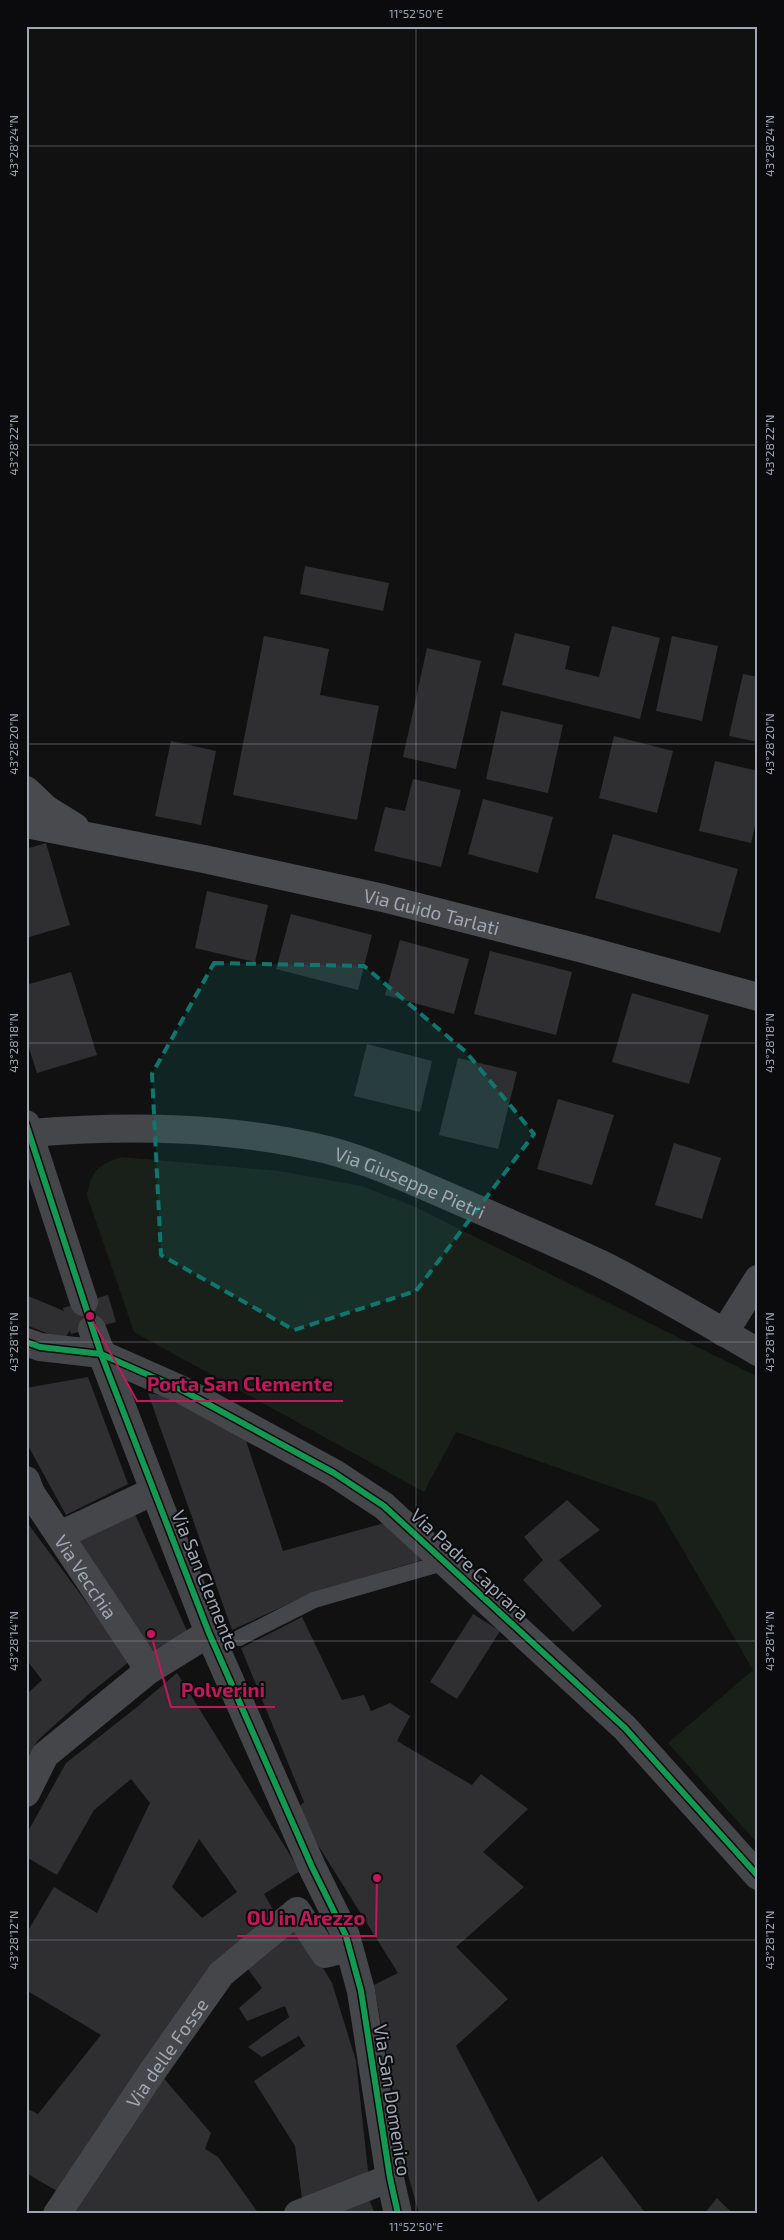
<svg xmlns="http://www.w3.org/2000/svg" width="784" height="2240" font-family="'Exo 2',sans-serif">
<rect width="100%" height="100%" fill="#111"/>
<!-- green -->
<path fill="#19201a" d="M121,1157L279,1171L361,1186L413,1206L758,1377V1844L668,1743L753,1670L655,1502L456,1432L424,1492L134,1332L87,1195C92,1170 97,1166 121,1157Z"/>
<!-- building -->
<g fill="#2f2f31" fill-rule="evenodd">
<polygon points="305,566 389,583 383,611 300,594"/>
<polygon points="612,626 660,638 640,719 502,685 515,633 570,646 565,669 599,677"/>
<polygon points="264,636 329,649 320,695 379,706 357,820 233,795"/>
<polygon points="672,636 718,646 702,721 656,711"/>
<polygon points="427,648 481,661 456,769 403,757"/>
<polygon points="743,674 758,677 758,742 729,736"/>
<polygon points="501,711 563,725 548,793 486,779"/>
<polygon points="614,736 673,751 657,813 599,798"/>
<polygon points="171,741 216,751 201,825 155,816"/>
<polygon points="715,761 758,771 758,813 751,843 699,831"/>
<polygon points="413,779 461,790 441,867 374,851 385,807 405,811"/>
<polygon points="483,799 553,817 538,873 468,854"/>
<polygon points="613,834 738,869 720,933 595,898"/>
<polygon points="46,843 70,925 26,938 26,849"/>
<polygon points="207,891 268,905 255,962 195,948"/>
<polygon points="291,914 372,935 358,990 276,969"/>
<polygon points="400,940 469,959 454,1014 385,995"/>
<polygon points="490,951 572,972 556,1035 474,1014"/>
<polygon points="71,972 97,1055 37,1073 26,1039 26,985"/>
<polygon points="632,993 709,1015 689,1084 612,1062"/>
<polygon points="367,1044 432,1061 420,1112 354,1096"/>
<polygon points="458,1058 517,1072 498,1149 439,1135"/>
<polygon points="558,1099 614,1115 592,1185 537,1169"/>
<polygon points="674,1143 721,1158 702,1219 655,1205"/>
<polygon points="26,1295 64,1311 63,1308 108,1295 116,1322 71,1334 70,1330 64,1340 26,1325"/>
<polygon points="88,1377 128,1484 66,1515 26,1442 26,1388"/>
<polygon points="148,1393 183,1399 243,1432 283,1551 388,1522 422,1560 312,1593 232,1630"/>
<polygon points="567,1500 600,1530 559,1560 602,1606 573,1632 523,1580 543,1560 524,1537"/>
<polygon points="134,1512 187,1631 152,1651 77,1539"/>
<polygon points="26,1521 130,1661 90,1693 38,1740 26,1760 26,1695 42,1680 26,1659"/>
<polygon points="473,1614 500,1631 457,1699 430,1682"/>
<polygon points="302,1617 342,1700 364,1695 371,1711 390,1703 410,1716 397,1741 472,1785 481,1774 528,1809 483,1852 524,1887 456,1947 508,1999 456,2046 538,2202 602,2156 646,2214 419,2214 407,2171 374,1985 398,1973 296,1810 304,1802 241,1648"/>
<path d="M177,1673L300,1871L264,1894L278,1918L62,2194L26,2173V2108L38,2114L101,2035L26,1990V1934L54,1887L97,1913L150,1803L131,1779L94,1810L57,1875L26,1857V1835L66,1763L137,1707ZM199,1839L237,1892L202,1918L172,1887Z"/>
<polygon points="296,1923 332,1983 356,2061 369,2180 303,2206 295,2146 254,2081 305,2046 299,2036 262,2057 248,2047 289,2017 285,2006 247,2021 239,2008 262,1988 245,1965"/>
<polygon points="160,2074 211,2133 205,2149 218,2157 259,2214 64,2214"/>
<polygon points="366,2192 375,2214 309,2214"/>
<polygon points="717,2198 733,2214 704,2214"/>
</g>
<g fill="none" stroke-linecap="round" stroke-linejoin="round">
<!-- lane -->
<polyline stroke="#45464a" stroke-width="16" points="239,1638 314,1600 446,1562"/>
<!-- street -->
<g stroke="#45464a" stroke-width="28">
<polyline points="26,1124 84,1302"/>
<path id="s1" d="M30,1133C129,1125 230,1126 328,1150C376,1163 421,1185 466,1204C511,1224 557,1243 601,1264C655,1291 706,1322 758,1352"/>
<polyline points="92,1329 209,1633 312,1867 346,1936 361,1991 390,2178 398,2214"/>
<polyline points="724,1333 758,1279"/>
<polyline points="26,1342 40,1347 101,1354 180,1389 334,1473 384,1506 625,1728 758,1876"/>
<path id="s2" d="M26,1480L31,1493L149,1670"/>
<polyline points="60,1535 154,1491"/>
<polyline points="26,1793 45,1755 149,1670 209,1633"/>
<path id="s3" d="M57,2214L152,2072L221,1974L297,1911L325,1954L349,1948"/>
<polyline points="298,2214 390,2178"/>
</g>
<!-- secondary -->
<g stroke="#494a4e" stroke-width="28">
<polyline points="26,790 46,809 75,827"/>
<path id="s4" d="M26,824L204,859L383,898L583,949L758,997"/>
</g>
<defs>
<g id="cycleway">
<polyline points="26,1124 101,1354 209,1633 312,1867 346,1936 361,1991 390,2178 398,2214"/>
<polyline points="26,1342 40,1347 101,1354 180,1389 334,1473 384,1506 625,1728 758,1876"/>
</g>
</defs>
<!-- cycleway casing -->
<use href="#cycleway" stroke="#0b0b0d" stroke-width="9"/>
<!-- cycleway -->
<use href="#cycleway" stroke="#139951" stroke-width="6"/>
</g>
<!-- marked area -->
<path fill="#0f766e" fill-opacity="0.2" stroke="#0f766e" stroke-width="4" stroke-dasharray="10 6" stroke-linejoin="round" d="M214,963L364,966L466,1052L534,1134L416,1291L294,1330L161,1255L152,1074Z"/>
<!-- ticks -->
<path fill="none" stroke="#a0a6b4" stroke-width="1" stroke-opacity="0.45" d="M416,26V2214M26,146H758M26,445H758M26,744H758M26,1043H758M26,1342H758M26,1641H758M26,1940H758"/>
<g text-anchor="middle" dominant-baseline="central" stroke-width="4" stroke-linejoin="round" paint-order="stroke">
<!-- street labels -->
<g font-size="19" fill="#a0a6b4" stroke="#0b0b0d">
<text stroke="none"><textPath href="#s4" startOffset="415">Via Guido Tarlati</textPath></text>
<text stroke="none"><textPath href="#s1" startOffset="388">Via Giuseppe Pietri</textPath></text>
<text transform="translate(470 1564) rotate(43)">Via Padre Caprara</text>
<text stroke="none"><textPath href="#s2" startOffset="114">Via Vecchia</textPath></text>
<text transform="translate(206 1580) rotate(68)">Via San Clemente</text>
<text stroke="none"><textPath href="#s3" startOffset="195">Via delle Fosse</textPath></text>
<text transform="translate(393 2100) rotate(81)">Via San Domenico</text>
</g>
</g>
<!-- callouts -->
<path fill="none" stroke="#c2185b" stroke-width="2" d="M90 1316L137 1401H343M151 1634L171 1707H275M377 1878L376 1936H237"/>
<g fill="#c2185b" stroke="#0b0b0d" stroke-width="2">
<circle cx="90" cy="1316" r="5"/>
<circle cx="151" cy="1634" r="5"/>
<circle cx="377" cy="1878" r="5"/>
</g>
<g font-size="20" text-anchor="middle" font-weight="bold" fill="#c2185b" stroke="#0b0b0d" stroke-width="4" stroke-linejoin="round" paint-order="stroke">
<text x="240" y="1391">Porta San Clemente</text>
<text x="223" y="1697">Polverini</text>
<text x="306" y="1925">OU in Arezzo</text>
</g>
<!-- border -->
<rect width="784" height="2240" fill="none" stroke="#0b0b0d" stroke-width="55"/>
<rect x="28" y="28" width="728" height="2184" fill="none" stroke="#a0a6b4" stroke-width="2"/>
<g font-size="12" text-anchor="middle" fill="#a0a6b4">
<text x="416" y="18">11°52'50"E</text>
<text transform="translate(14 146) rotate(-90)" y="4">43°28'24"N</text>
<text transform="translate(770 146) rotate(-90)" y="4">43°28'24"N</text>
<text transform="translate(14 445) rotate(-90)" y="4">43°28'22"N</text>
<text transform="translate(770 445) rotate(-90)" y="4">43°28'22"N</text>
<text transform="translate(14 744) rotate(-90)" y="4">43°28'20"N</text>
<text transform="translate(770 744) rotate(-90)" y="4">43°28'20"N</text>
<text transform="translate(14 1043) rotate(-90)" y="4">43°28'18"N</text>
<text transform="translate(770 1043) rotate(-90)" y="4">43°28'18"N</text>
<text transform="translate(14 1342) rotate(-90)" y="4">43°28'16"N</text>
<text transform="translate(770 1342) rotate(-90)" y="4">43°28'16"N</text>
<text transform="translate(14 1641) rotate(-90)" y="4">43°28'14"N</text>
<text transform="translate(770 1641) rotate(-90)" y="4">43°28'14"N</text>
<text transform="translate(14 1940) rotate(-90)" y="4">43°28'12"N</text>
<text transform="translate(770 1940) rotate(-90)" y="4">43°28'12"N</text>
<text x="416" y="2231">11°52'50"E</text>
</g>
</svg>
